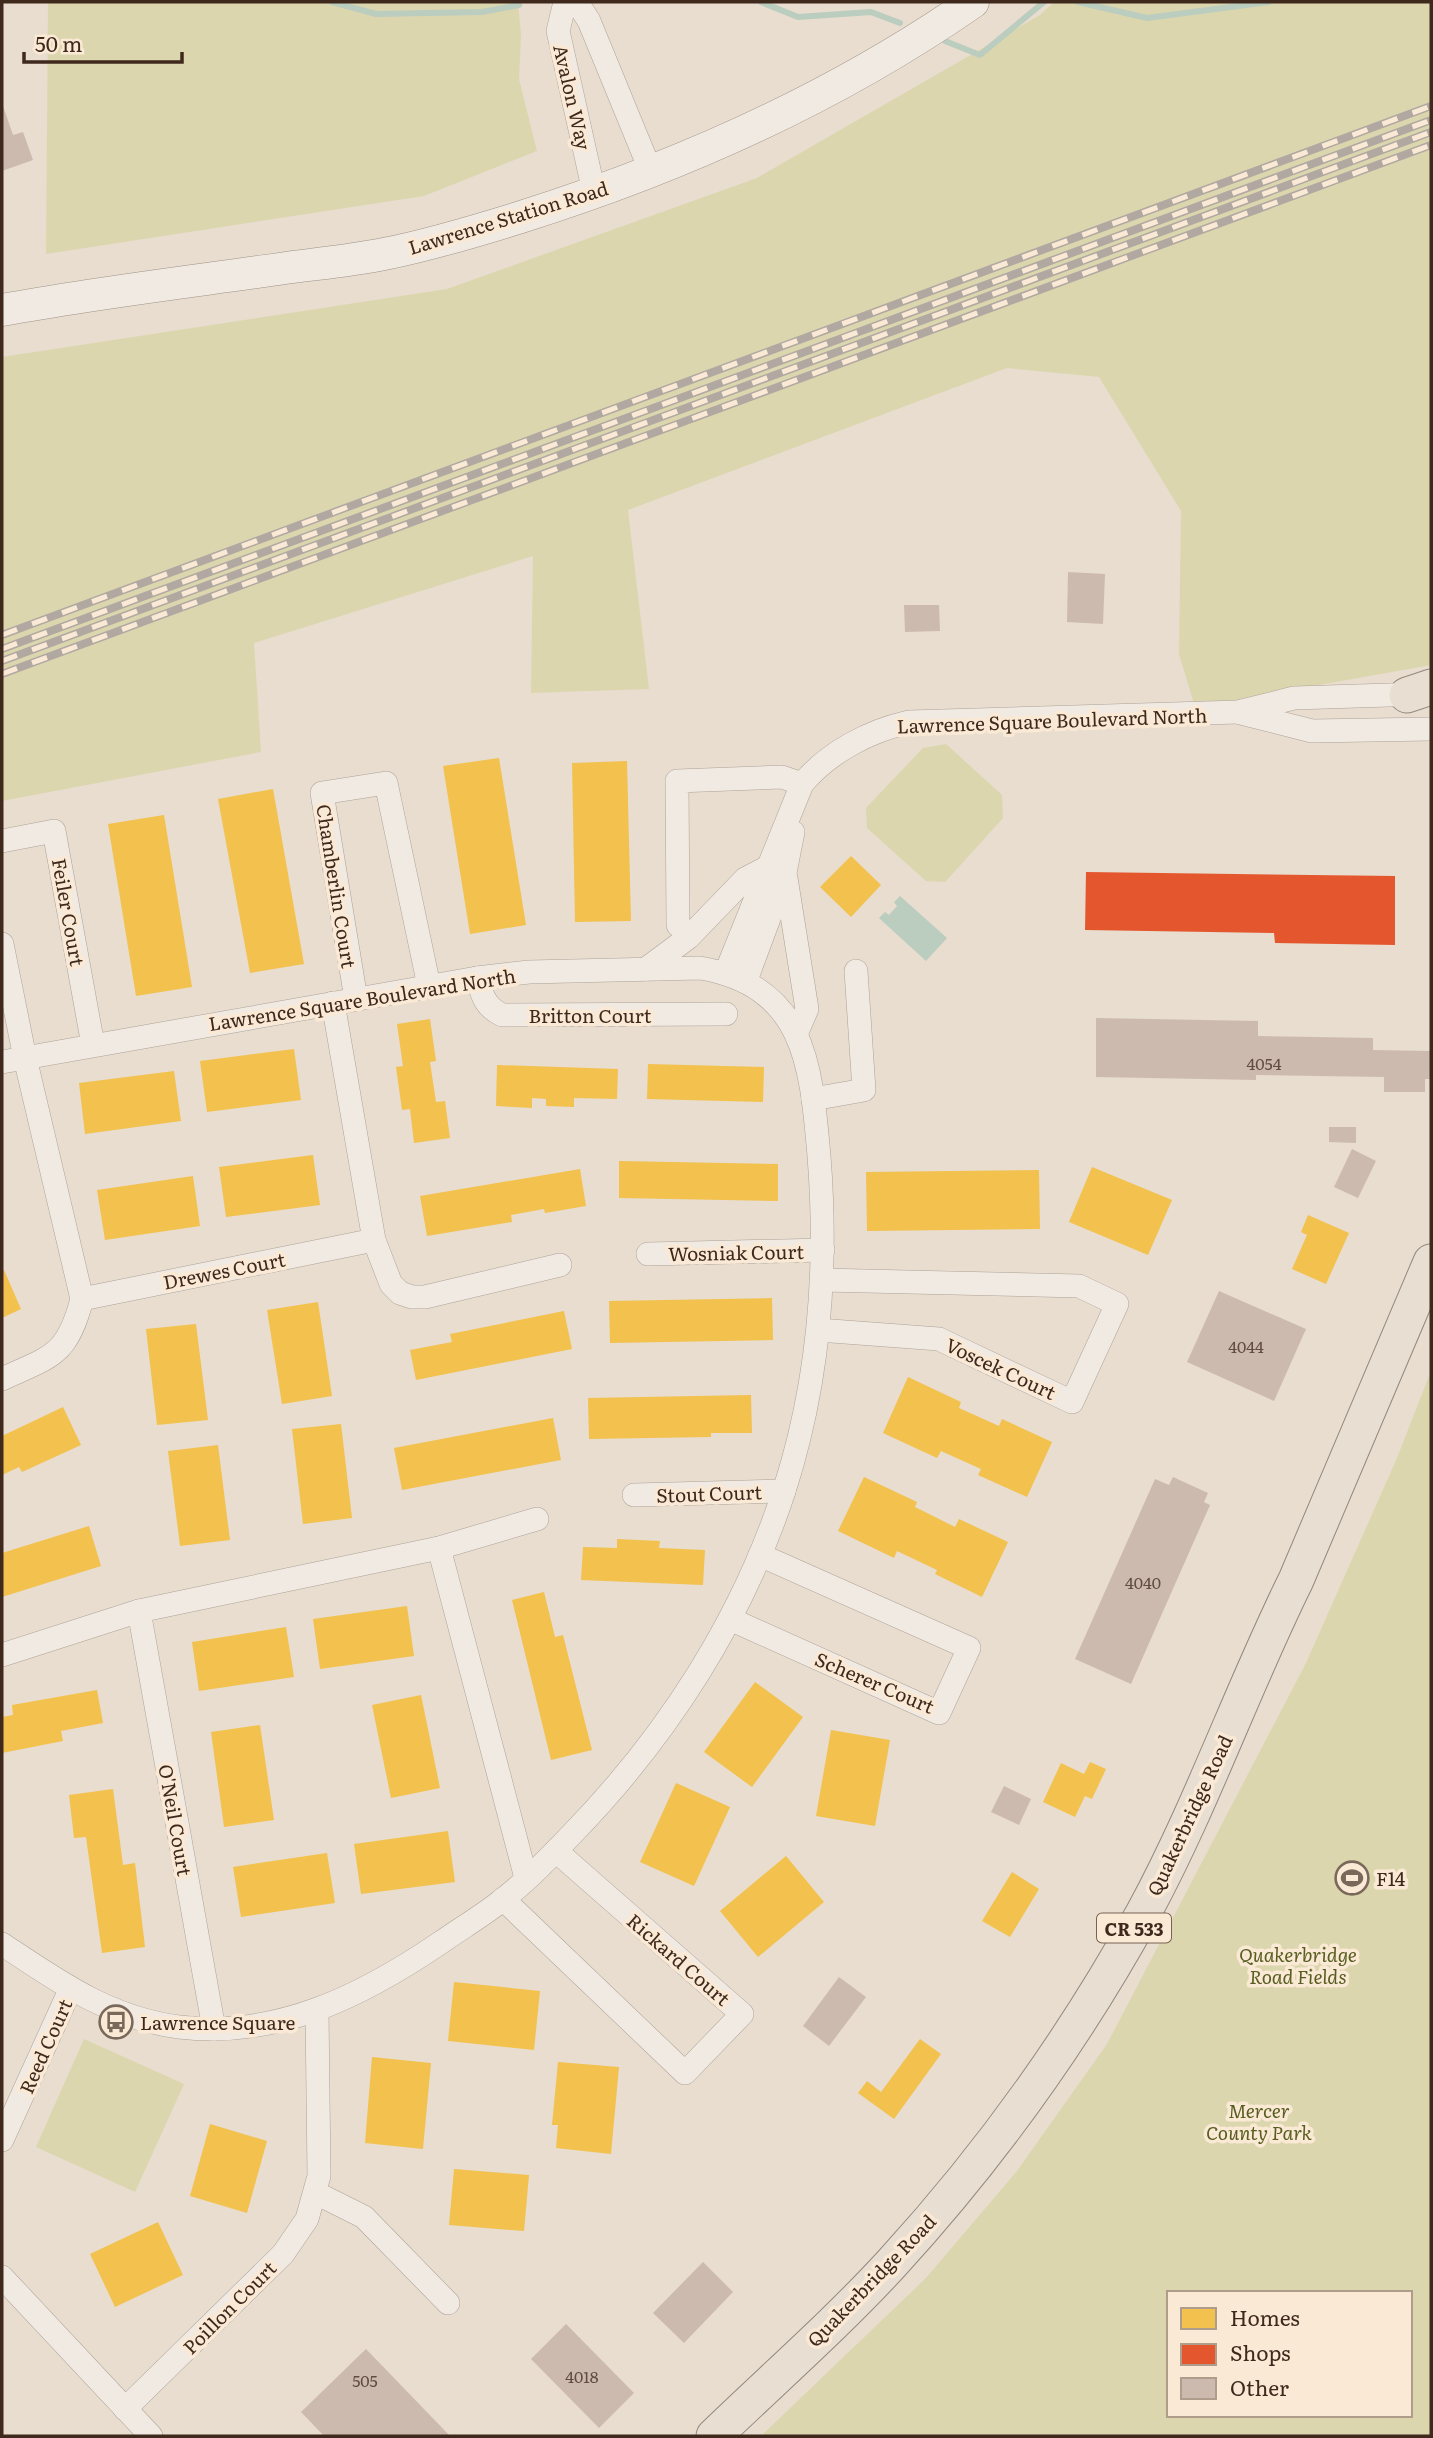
<svg xmlns="http://www.w3.org/2000/svg" width="1433" height="2438" font-family="Literata,serif">
<rect width="100%" height="100%" fill="#e8ddce"/>
<!-- green -->
<g fill="#dcd6af" fill-rule="evenodd">
<polygon points="48,2 518,2 521,35 519,79 537,151 424,196 46,254"/>
<polygon points="1054,2 1431,2 1431,665 1195,707 1179,654 1181,511 1099,377 1007,368 628,510 649,689 531,693 533,556 254,643 261,752 2,801 2,357 447,289 757,178 1040,15"/>
<polygon points="946,744 1002,795 1003,818 945,882 926,881 867,828 866,808 923,748"/>
<path d="M1431,1371V2436H761L926,2278L1017,2171L1107,2044L1306,1663L1397,1458ZM1169,2293H1410V2415H1169Z"/>
<polygon points="84,2039 184,2084 135,2192 36,2147"/>
</g>
<!-- water -->
<polygon fill="#bacdbf" points="900,896 947,938 926,961 879,918 885,912 889,915 897,906 894,902"/>
<!-- homes -->
<g fill="#f2c14e">
<polygon points="499,758 526,925 470,934 443,766"/>
<polygon points="627,761 631,921 575,922 572,763"/>
<polygon points="273,789 304,964 250,973 218,799"/>
<polygon points="164,815 192,987 136,996 108,824"/>
<polygon points="851,856 881,885 851,917 820,887"/>
<polygon points="430,1019 436,1061 430,1062 436,1102 445,1101 450,1138 414,1143 410,1109 402,1110 396,1067 403,1066 397,1024"/>
<polygon points="294,1049 301,1100 207,1112 200,1061"/>
<polygon points="648,1064 764,1067 763,1102 647,1099"/>
<polygon points="497,1065 618,1069 617,1099 574,1098 574,1107 546,1106 546,1099 532,1098 532,1108 496,1106"/>
<polygon points="174,1071 181,1121 85,1134 79,1083"/>
<polygon points="313,1155 320,1205 226,1217 219,1167"/>
<polygon points="619,1161 778,1164 778,1201 619,1198"/>
<polygon points="1092,1167 1172,1200 1148,1255 1069,1222"/>
<polygon points="580,1169 586,1206 545,1213 544,1209 511,1215 512,1222 427,1236 420,1196"/>
<polygon points="1039,1170 1040,1229 867,1231 866,1172"/>
<polygon points="193,1176 200,1226 105,1240 97,1190"/>
<polygon points="1308,1215 1349,1233 1326,1284 1292,1269 1307,1235 1301,1232"/>
<polygon points="4,1270 21,1309 2,1318 2,1272"/>
<polygon points="772,1298 773,1340 610,1343 609,1301"/>
<polygon points="318,1302 332,1396 282,1404 267,1310"/>
<polygon points="564,1311 572,1349 416,1380 410,1350 452,1342 450,1334"/>
<polygon points="196,1324 208,1420 157,1425 146,1329"/>
<polygon points="908,1377 961,1402 959,1408 999,1426 1002,1419 1052,1442 1027,1497 978,1475 981,1469 941,1451 937,1458 883,1433"/>
<polygon points="751,1395 752,1433 711,1433 711,1437 589,1439 588,1398"/>
<polygon points="63,1407 81,1445 22,1472 19,1467 2,1475 2,1436"/>
<polygon points="553,1418 561,1460 402,1490 394,1448"/>
<polygon points="341,1424 352,1518 303,1524 292,1429"/>
<polygon points="218,1445 230,1540 180,1546 168,1451"/>
<polygon points="864,1477 917,1502 915,1507 955,1527 959,1519 1008,1542 982,1597 935,1574 937,1570 897,1551 894,1558 838,1531"/>
<polygon points="89,1526 101,1566 2,1597 2,1553"/>
<polygon points="617,1539 660,1541 659,1548 705,1550 703,1585 581,1580 583,1547 617,1548"/>
<polygon points="544,1592 555,1637 563,1635 592,1750 551,1760 512,1600"/>
<polygon points="407,1606 414,1656 320,1669 313,1619"/>
<polygon points="286,1627 294,1677 199,1691 192,1642"/>
<polygon points="755,1682 803,1717 752,1787 704,1752"/>
<polygon points="97,1690 103,1723 61,1731 63,1741 2,1753 2,1717 13,1715 12,1705"/>
<polygon points="421,1695 440,1788 391,1798 372,1705"/>
<polygon points="260,1725 274,1820 224,1827 211,1732"/>
<polygon points="831,1730 890,1740 875,1826 816,1816"/>
<polygon points="1090,1762 1106,1769 1092,1799 1085,1796 1075,1817 1043,1802 1061,1763 1084,1774"/>
<polygon points="676,1783 730,1807 694,1886 640,1862"/>
<polygon points="113,1789 123,1865 135,1863 145,1947 102,1953 86,1837 74,1838 69,1795"/>
<polygon points="448,1831 455,1882 361,1894 354,1844"/>
<polygon points="327,1853 335,1903 241,1917 233,1867"/>
<polygon points="786,1856 824,1902 758,1957 720,1911"/>
<polygon points="1012,1872 1039,1889 1010,1937 982,1921"/>
<polygon points="454,1982 540,1991 534,2050 448,2041"/>
<polygon points="920,2039 941,2054 894,2119 858,2093 867,2081 881,2092"/>
<polygon points="372,2057 431,2063 423,2149 365,2143"/>
<polygon points="558,2062 619,2067 611,2154 556,2148 558,2125 552,2125"/>
<polygon points="210,2124 267,2141 247,2213 190,2196"/>
<polygon points="454,2169 529,2175 524,2231 449,2225"/>
<polygon points="158,2222 183,2275 115,2307 90,2254"/>
</g>
<!-- shops -->
<polygon fill="#e4572e" points="1086,872 1395,876 1395,945 1275,943 1274,933 1085,930"/>
<g fill="none" stroke-linecap="round" stroke-linejoin="round">
<!-- stream -->
<g stroke="#bacdbf" stroke-width="6">
<polyline points="332,2 376,14 482,12 519,5"/>
<polyline points="761,2 798,17 871,12 900,23"/>
<polyline points="1078,2 1147,18 1269,2"/>
<polyline points="945,41 980,55 1044,2"/>
</g>
</g>
<!-- building -->
<g fill="#cdbaaf">
<polygon points="2,103 13,135 23,132 33,160 2,171"/>
<polygon points="1068,572 1105,574 1103,624 1067,622"/>
<polygon points="904,605 939,605 940,631 905,632"/>
<polygon points="1096,1018 1258,1021 1258,1036 1373,1038 1373,1050 1431,1051 1431,1079 1425,1079 1425,1092 1384,1092 1384,1077 1256,1075 1256,1080 1096,1077"/>
<polygon points="1329,1127 1356,1127 1356,1143 1329,1142"/>
<polygon points="1352,1149 1376,1161 1358,1198 1334,1187"/>
<polygon points="1219,1291 1306,1329 1274,1401 1187,1362"/>
<polygon points="1173,1477 1208,1493 1204,1502 1210,1505 1131,1684 1075,1659 1155,1479 1169,1485"/>
<polygon points="1004,1786 1031,1799 1019,1825 991,1812"/>
<polygon points="839,1977 866,1997 829,2046 803,2026"/>
<polygon points="703,2262 733,2292 684,2343 653,2313"/>
<polygon points="566,2324 634,2393 599,2428 531,2359"/>
<polygon points="366,2349 450,2436 324,2436 301,2412"/>
</g>
<g fill="none" stroke-linecap="round" stroke-linejoin="round">
<defs>
<g id="street">
<polyline points="565,2 558,31 594,192"/>
<polyline points="577,2 589,21 651,172"/>
<polyline points="1241,713 1312,731 1431,729"/>
<polyline points="2,841 54,831 93,1045"/>
<polyline points="786,878 807,1009 797,1032"/>
<polyline points="678,925 677,781 782,777 802,784"/>
<path d="M2,944L25,1058L82,1299C67,1356 52,1356 2,1379"/>
<polyline points="646,969 689,937 745,879 768,867"/>
<path d="M726,972L802,784C829,752 869,731 909,722L1238,712L1294,698L1421,694"/>
<path d="M477,978C482,995 485,1007 502,1015L726,1014"/>
<polyline points="746,980 784,878 793,832"/>
<polyline points="356,999 322,793 386,783 429,986"/>
<polyline points="333,1003 374,1240 391,1284 400,1293 412,1297 425,1297 560,1265"/>
<path d="M2,1062L477,978L529,972L700,968C806,986 811,1066 819,1156C828,1270 819,1383 784,1491C742,1620 667,1736 573,1833C551,1856 527,1881 501,1901C482,1916 460,1929 440,1943C362,1996 276,2039 179,2027C109,2018 59,1982 2,1944"/>
<polyline points="813,1099 864,1090 856,971"/>
<polyline points="648,1254 823,1250"/>
<polyline points="82,1299 374,1240"/>
<polyline points="818,1330 939,1339 1072,1402 1117,1304 1079,1286 822,1280"/>
<polyline points="634,1495 784,1491"/>
<polyline points="439,1548 526,1878"/>
<polyline points="139,1611 214,2029"/>
<polyline points="730,1619 939,1713 969,1648 760,1555"/>
<polyline points="2,1655 139,1611 439,1548 537,1519"/>
<polyline points="503,1899 685,2073 742,2014 556,1851"/>
<polyline points="2,2140 70,1990"/>
<polyline points="316,2193 364,2217 448,2303"/>
<polyline points="2,2277 151,2436"/>
<polyline points="125,2409 283,2254 307,2219 319,2176 317,2011"/>
</g>
<path id="secondary" d="M2,310C94,293 187,282 279,269C314,264 349,261 384,254C430,245 476,231 521,217C680,167 836,97 973,2"/>
<g id="primary">
<polyline points="1407,695 1431,687"/>
<path d="M714,2436C773,2379 836,2324 892,2263C990,2156 1074,2039 1144,1912C1202,1805 1242,1689 1296,1580L1431,1262"/>
</g>
</defs>
<!-- street casing -->
<use href="#street" stroke="#aea298" stroke-width="24"/>
<!-- secondary casing -->
<use href="#secondary" stroke="#9e9287" stroke-width="33"/>
<!-- primary casing -->
<use href="#primary" stroke="#93887e" stroke-width="37"/>
<!-- street -->
<use href="#street" stroke="#f0eae2" stroke-width="23"/>
<!-- secondary -->
<use href="#secondary" stroke="#f0eae2" stroke-width="32"/>
<!-- primary -->
<use href="#primary" stroke="#e8ded2" stroke-width="35"/>
<defs>
<g id="rail">
<polyline points="2,635 1431,106"/>
<polyline points="2,649 1431,120"/>
<polyline points="2,661 1431,132"/>
<polyline points="2,674 1431,145"/>
</g>
</defs>
<!-- rail casing -->
<use href="#rail" stroke="#b0a8a1" stroke-width="8"/>
<!-- rail -->
<use href="#rail" stroke="#fae9d5" stroke-width="5" stroke-dasharray="16" stroke-linecap="butt"/>
</g>
<!-- icons -->
<defs>
<symbol id="stadium-ring" viewBox="-11 -11 22 22"><circle r="9.5" fill="#fae9d5" stroke="#7a685b" stroke-width="1.5"/><path d="M0-5a6.5 5 0 1 0 0 10a6.5 5 0 1 0 0-10ZM-3.5-1.8h7v3.6h-7Z" fill="#7a685b"/></symbol>
<symbol id="bus-ring" viewBox="-11 -11 22 22"><circle r="9.5" fill="#fae9d5" stroke="#7a685b" stroke-width="1.5"/><path d="M-5-6H5V4H4V6H2V4H-2V6H-4V4H-5ZM-3.5-4V0h7V-4ZM-3.5 1.2v1.5H-2V1.2ZM2 1.2v1.5H3.5V1.2Z" fill="#7a685b"/></symbol>
</defs>
<g fill-rule="evenodd">
<use href="#stadium-ring" x="1333" y="1859" width="38" height="38"/>
<use href="#bus-ring" x="97" y="2003" width="38" height="38"/>
</g>
<g text-anchor="middle" dominant-baseline="central" stroke-width="7" stroke-linejoin="round" paint-order="stroke">
<!-- number labels -->
<g font-size="16" fill="#624d42">
<text x="1264" y="1063">4054</text>
<text x="1246" y="1346">4044</text>
<text x="1143" y="1582">4040</text>
<text x="582" y="2376">4018</text>
<text x="365" y="2380">505</text>
</g>
<!-- shield labels -->
<rect fill="#fae9d5" stroke="#776354" stroke-width="2" x="1097" y="1913.5" width="74" height="29" rx="5"/>
<g font-size="18" font-weight="bold" fill="#3f291d">
<text x="1134" y="1928">CR 533</text>
</g>
<!-- street labels -->
<g font-size="19" fill="#3f291d" stroke="#fae9d5">
<text transform="translate(573 97) rotate(77)">Avalon Way</text>
<text transform="translate(508 217) rotate(-17)">Lawrence Station Road</text>
<text transform="translate(1052 720) rotate(-2)">Lawrence Square Boulevard North</text>
<text transform="translate(337 886) rotate(81)">Chamberlin Court</text>
<text transform="translate(69 912) rotate(80)">Feiler Court</text>
<text transform="translate(362 999) rotate(-9)">Lawrence Square Boulevard North</text>
<text x="590" y="1015">Britton Court</text>
<text transform="translate(736 1252) rotate(-1)">Wosniak Court</text>
<text transform="translate(224 1270) rotate(-11)">Drewes Court</text>
<text transform="translate(1001 1368) rotate(25)">Voscek Court</text>
<text transform="translate(709 1493) rotate(-2)">Stout Court</text>
<text transform="translate(875 1682) rotate(23)">Scherer Court</text>
<text transform="translate(1189 1815) rotate(-65)">Quakerbridge Road</text>
<text transform="translate(176 1820) rotate(80)">O'Neil Court</text>
<text transform="translate(679 1959) rotate(41)">Rickard Court</text>
<text transform="translate(45 2046) rotate(-66)">Reed Court</text>
<text transform="translate(871 2280) rotate(-46)">Quakerbridge Road</text>
<text transform="translate(229 2307) rotate(-45)">Poillon Court</text>
</g>
<!-- poi labels -->
<g font-size="19" fill="#3f291d" stroke="#fae9d5" text-anchor="start">
<text x="1376" y="1878">F14</text>
<text x="140" y="2022">Lawrence Square</text>
</g>
<!-- park labels -->
<g font-size="19" font-style="italic" fill="#585e21" stroke="#fae9d5">
<text x="1298" y="1954">Quakerbridge<tspan x="1298" dy="22">Road Fields</tspan></text>
<text x="1259" y="2110">Mercer<tspan x="1259" dy="22">County Park</tspan></text>
</g>
</g>
<!-- border -->
<rect width="1433" height="2438" fill="none" stroke="#3f291d" stroke-width="7"/>
<!-- legend -->
<rect x="1167" y="2291" width="245" height="126" fill="#fae9d5" stroke="#af9c8b" stroke-width="2"/>
<rect x="1181" y="2308" width="35" height="21" fill="#f2c14e" stroke="#af9c8b" stroke-width="2"/>
<text x="1230" y="2326" font-size="21" fill="#3f291d">Homes</text>
<rect x="1181" y="2344" width="35" height="21" fill="#e4572e" stroke="#af9c8b" stroke-width="2"/>
<text x="1230" y="2361" font-size="21" fill="#3f291d">Shops</text>
<rect x="1181" y="2378" width="35" height="21" fill="#cdbaaf" stroke="#af9c8b" stroke-width="2"/>
<text x="1230" y="2396" font-size="21" fill="#3f291d">Other</text>
<!-- scale -->
<path d="M24 52v10h158v-10" fill="none" stroke="#3f291d" stroke-width="3.5"/>
<text x="35" y="52" font-size="21" fill="#3f291d" stroke="#fae9d5" stroke-width="5" paint-order="stroke">50 m</text>
</svg>
